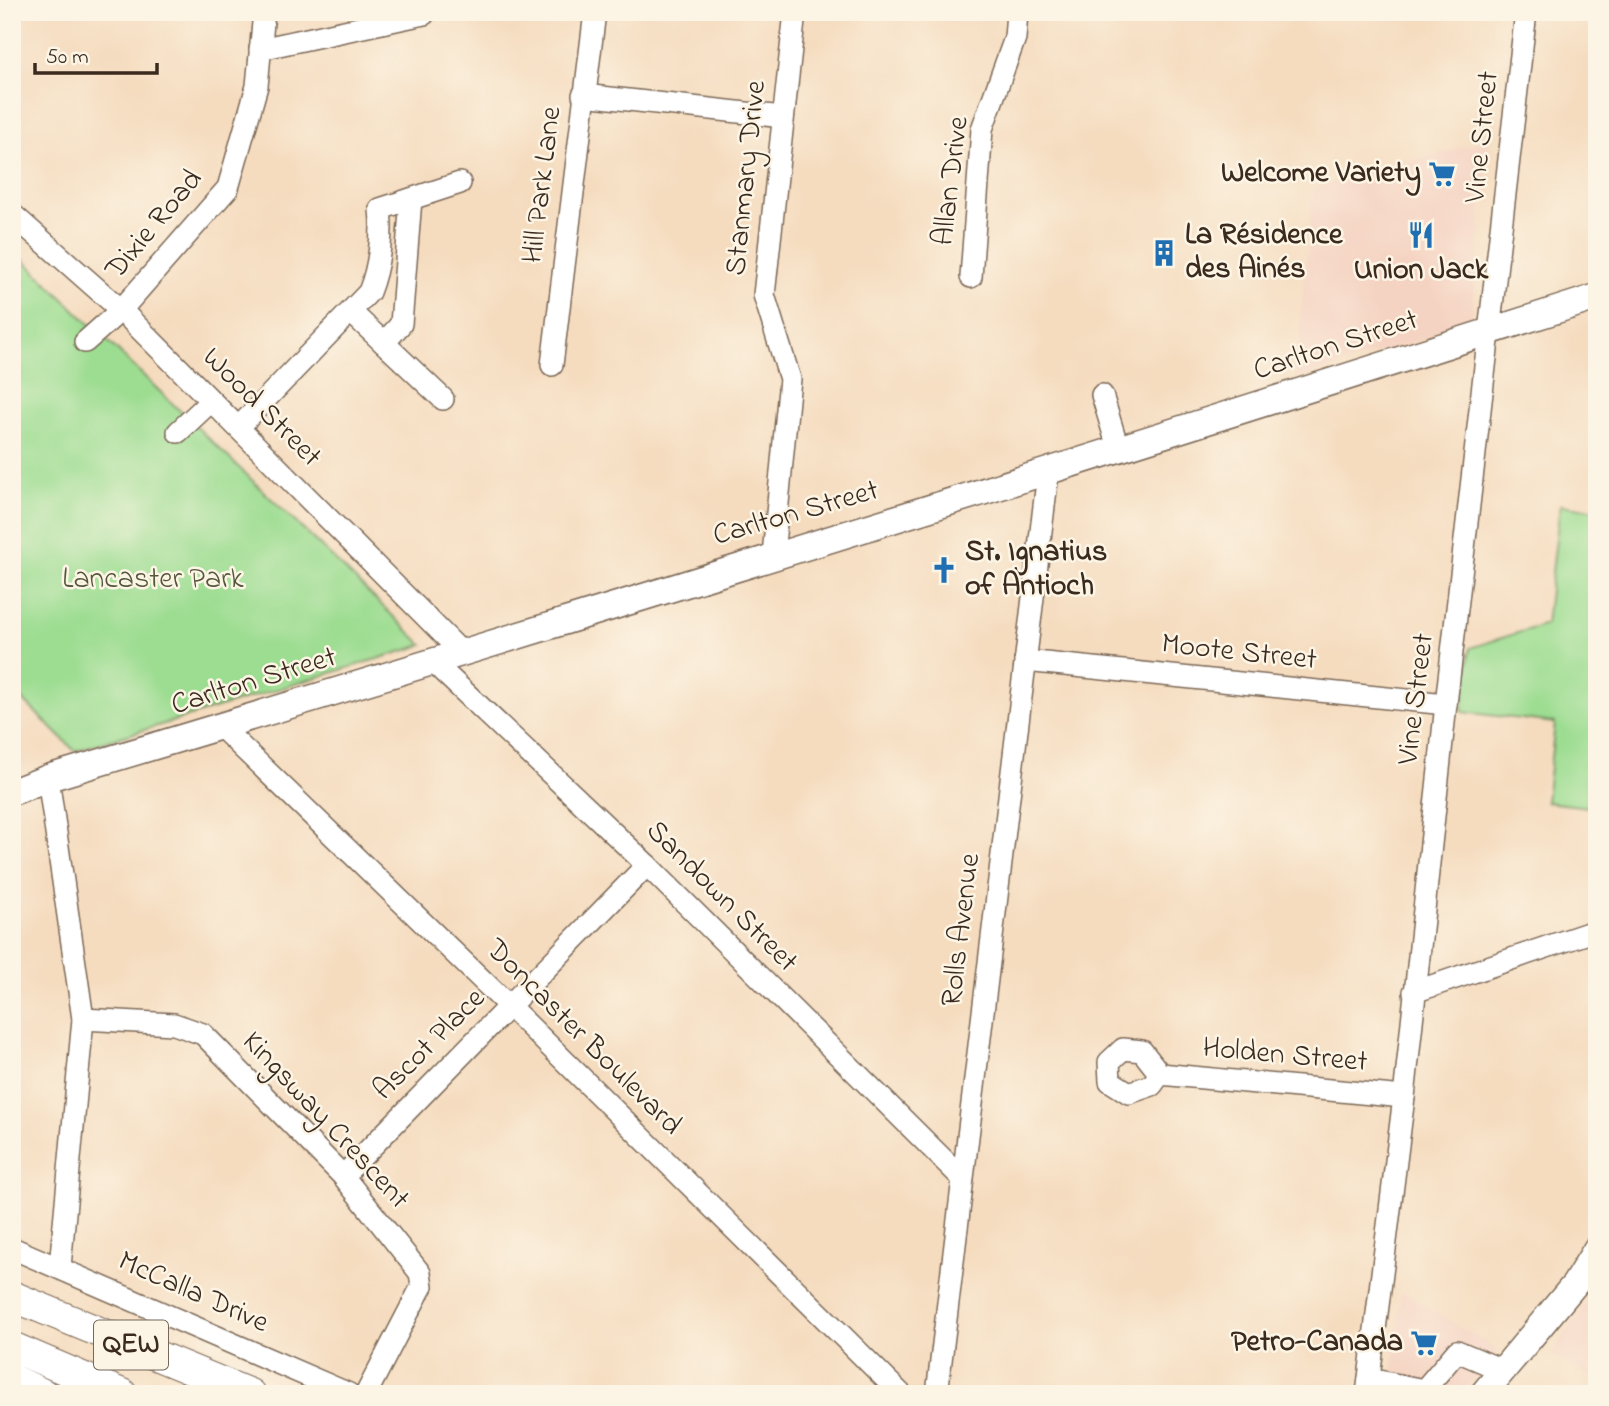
<svg xmlns="http://www.w3.org/2000/svg" width="1609" height="1406" font-family="'Indie Flower',sans-serif">
<rect width="100%" height="100%" fill="#fcf5e5"/>
<filter id="ink" filterUnits="userSpaceOnUse"><feTurbulence type="fractalNoise" baseFrequency=".0143" numOctaves="2"/><feDisplacementMap in="SourceGraphic" scale="14" xChannelSelector="R" yChannelSelector="G"/><feConvolveMatrix kernelMatrix="1 2 1 2 8 2 1 2 1" color-interpolation-filters="sRGB"/></filter>
<filter id="wash" filterUnits="userSpaceOnUse"><feTurbulence type="fractalNoise" baseFrequency=".00686" numOctaves="4" result="noise"/><feDisplacementMap in="SourceGraphic" scale="28" xChannelSelector="R" yChannelSelector="G"/><feGaussianBlur stdDeviation="1.57" result="paint"/><feColorMatrix in="noise" values="0 0 0 0 0 0 0 0 0 0 0 0 0 0 0 0 0 1.4 0 .05"/><feComposite in="paint" operator="in"/></filter>
<g filter="url(#wash)">
<rect width="100%" height="100%" fill="#f5dcbf"/>
<!-- built -->
<g fill="#f5d3c2">
<polygon points="1489,140 1471,324 1295,379 1313,188"/>
<polygon points="1401,1291 1500,1351 1460,1394 1390,1394"/>
<polygon points="1586,1304 1597,1311 1597,1381 1551,1354"/>
</g>
<!-- green -->
<g fill="#9ddd92" stroke="#6c8458" stroke-width="2">
<polygon points="12,249 423,645 75,751 12,689"/>
<polygon points="1560,505 1597,510 1597,808 1546,802 1555,723 1462,712 1470,648 1546,624"/>
</g>
</g>
<g filter="url(#ink)">
<g fill="none" stroke-linecap="round" stroke-linejoin="round">
<defs>
<g id="minor">
<polyline points="260,49 424,14"/>
<polyline points="583,95 783,117"/>
<polyline points="12,214 121,310 461,652"/>
<polyline points="971,277 982,129 1015,38 1017,12"/>
<polyline points="351,312 443,399"/>
<polyline points="85,342 121,310 228,188 257,86 264,12"/>
<polyline points="384,343 401,324 411,199"/>
<polyline points="552,365 595,12"/>
<polyline points="1102,395 1119,451"/>
<path d="M239,427L369,292C379,267 383,236 380,209L460,183"/>
<polyline points="178,432 211,401"/>
<polyline points="773,555 790,379 764,295 795,12"/>
<polyline points="1025,661 1446,704"/>
<polyline points="434,663 647,865 962,1178"/>
<polyline points="220,726 510,1007 901,1394"/>
<polyline points="48,778 83,1019 60,1267"/>
<polyline points="1414,992 1597,930"/>
<polyline points="83,1019 174,1024 203,1034 343,1176 420,1273 422,1286 366,1394"/>
<polyline points="1160,1074 1152,1085 1129,1093 1110,1081 1109,1062 1123,1049 1142,1051 1160,1074 1404,1097"/>
<polyline points="343,1176 647,865"/>
<polyline points="12,1248 349,1394"/>
<polyline points="1369,1379 1424,1390 1457,1351 1502,1370"/>
<polyline points="937,1394 1048,473"/>
<polyline points="1367,1394 1404,1097 1446,704 1526,12"/>
</g>
<g id="major">
<path d="M12,792L48,778C566,623 1082,462 1597,297"/>
<polyline points="1483,1394 1575,1284 1597,1248"/>
</g>
<g id="highway">
<polyline points="12,1296 250,1394"/>
<polyline points="12,1347 122,1394"/>
<polyline points="12,1379 43,1394"/>
</g>
</defs>
<!-- minor casing -->
<use href="#minor" stroke="#7c6856" stroke-width="24"/>
<!-- major casing -->
<use href="#major" stroke="#7c6856" stroke-width="29"/>
<!-- highway casing -->
<use href="#highway" stroke="#7c6856" stroke-width="32"/>
<!-- minor -->
<use href="#minor" stroke="#fff" stroke-width="21"/>
<!-- major -->
<use href="#major" stroke="#fff" stroke-width="26"/>
<!-- highway -->
<use href="#highway" stroke="#fff" stroke-width="30"/>
</g>
</g>
<!-- icons -->
<defs>
<symbol id="supermarket-bare" viewBox="-9 -9 18 18"><path d="M-6-5.5h2.5l.6 2H6L4.5 2H-2.5L-4.4-4H-6ZM-1.5 3.2a1.3 1.3 0 1 0 .1 0ZM3 3.2a1.3 1.3 0 1 0 .1 0Z" fill="#1f6fb2" stroke="#fcf5e5" stroke-width="2.5" paint-order="stroke"/></symbol>
<symbol id="restaurant-bare" viewBox="-9 -9 18 18"><path d="M-5-6h1v4h1v-4h1v4h1v-4h1v5L-1.5 .5V6h-2V.5L-5-1ZM5-6V6H3V1.5H1.5Q1.5-4 5-6Z" fill="#1f6fb2" stroke="#fcf5e5" stroke-width="2.5" paint-order="stroke"/></symbol>
<symbol id="building-bare" viewBox="-9 -9 18 18"><path d="M-4-6H4V6H1V3H-1V6H-4ZM-2.5-4.3h1.7v1.8h-1.7ZM.8-4.3h1.7v1.8H.8ZM-2.5-1h1.7V.8h-1.7ZM.8-1h1.7V.8H.8Z" fill="#1f6fb2" stroke="#fcf5e5" stroke-width="2.5" paint-order="stroke"/></symbol>
<symbol id="church-bare" viewBox="-9 -9 18 18"><path d="M-1.2-6h2.4v3.5h3.3v2.4h-3.3V6h-2.4V-.1h-3.3v-2.4h3.3Z" fill="#1f6fb2" stroke="#fcf5e5" stroke-width="2.5" paint-order="stroke"/></symbol>
</defs>
<g fill-rule="evenodd">
<use href="#supermarket-bare" x="1423" y="155" width="38" height="38"/>
<use href="#restaurant-bare" x="1402" y="216" width="38" height="38"/>
<use href="#building-bare" x="1145" y="234" width="38" height="38"/>
<use href="#church-bare" x="925" y="551" width="38" height="38"/>
<use href="#supermarket-bare" x="1405" y="1324" width="38" height="38"/>
</g>
<g text-anchor="middle" dominant-baseline="central" stroke-width="5" stroke-linejoin="round" paint-order="stroke">
<!-- shield labels -->
<rect fill="#fcf5e5" stroke="#75675a" stroke-width="2" x="94" y="1320.5" width="74" height="49" rx="5"/>
<g font-size="28" font-weight="bold" fill="#3b2a1e">
<text x="131" y="1345">QEW</text>
</g>
<!-- street labels -->
<g font-size="30" fill="#3b2a1e" stroke="#fcf5e5">
<text transform="translate(1483 137) rotate(-84)">Vine Street</text>
<text transform="translate(747 178) rotate(-84)">Stanmary Drive</text>
<text transform="translate(952 181) rotate(-83)">Allan Drive</text>
<text transform="translate(543 185) rotate(-83)">Hill Park Lane</text>
<text transform="translate(155 225) rotate(-50)">Dixie Road</text>
<text transform="translate(1336 346) rotate(-18)">Carlton Street</text>
<text transform="translate(261 408) rotate(45)">Wood Street</text>
<text transform="translate(796 514) rotate(-16)">Carlton Street</text>
<text transform="translate(1239 653) rotate(6)">Moote Street</text>
<text transform="translate(254 682) rotate(-17)">Carlton Street</text>
<text transform="translate(1417 699) rotate(-83)">Vine Street</text>
<text transform="translate(721 897) rotate(45)">Sandown Street</text>
<text transform="translate(962 930) rotate(-83)">Rolls Avenue</text>
<text transform="translate(583 1038) rotate(45)">Doncaster Boulevard</text>
<text transform="translate(430 1045) rotate(-45)">Ascot Place</text>
<text transform="translate(1285 1056) rotate(5)">Holden Street</text>
<text transform="translate(325 1121) rotate(47)">Kingsway Crescent</text>
<text transform="translate(193 1293) rotate(24)">McCalla Drive</text>
</g>
<!-- poi labels -->
<g font-size="30" font-weight="bold" fill="#3b2a1e" stroke="#fcf5e5" text-anchor="end">
<text x="1421" y="174">Welcome Variety</text>
<text x="1185" y="236" text-anchor="start">La Résidence<tspan x="1185" dy="34">des Ainés</tspan></text>
<text x="1421" y="271" text-anchor="middle">Union Jack</text>
<text x="965" y="553" text-anchor="start">St. Ignatius<tspan x="965" dy="34">of Antioch</tspan></text>
<text x="1403" y="1343">Petro-Canada</text>
</g>
<!-- park labels -->
<g font-size="30" fill="#54573b" stroke="#fcf5e5">
<text x="153" y="580">Lancaster Park</text>
</g>
</g>
<!-- margin -->
<rect width="1609" height="1406" fill="none" stroke="#fcf5e5" stroke-width="42"/>
<!-- scale -->
<path d="M35 63v10h122v-10" fill="none" stroke="#3b2a1e" stroke-width="3.5"/>
<text x="46" y="63" font-size="21" fill="#3b2a1e" stroke="#fcf5e5" stroke-width="5" paint-order="stroke">50 m</text>
</svg>
